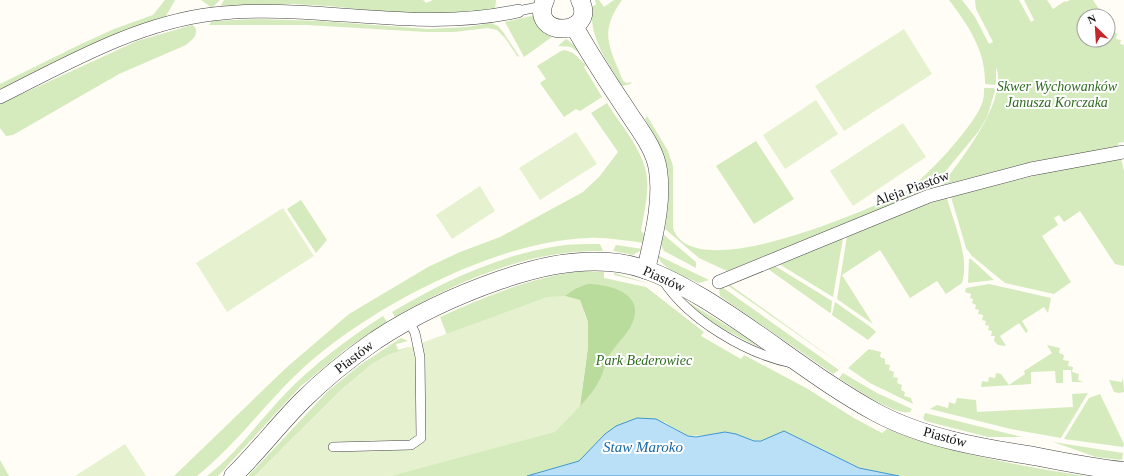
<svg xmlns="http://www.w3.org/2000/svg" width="1124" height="476" font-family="'Times New Roman',serif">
<rect width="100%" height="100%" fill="#fffdf5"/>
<!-- green -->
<g fill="#d5ebbd">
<polygon points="165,0 175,0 166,16 162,19 0,90 0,84 77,46 114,29 153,15"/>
<polygon points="201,0 220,0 212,8"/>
<polygon points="224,0 423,0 426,3 433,0 496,0 495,10 485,12 405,14 329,6 292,4 222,7 221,5"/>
<path d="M595,0H599L604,7L614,0H622C598,33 610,47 623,81L627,83L632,82L630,84L622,86C607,61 589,38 592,7L596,4Z"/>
<path d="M949,0H962L975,17L989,44L993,42L976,9L975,0H1019L1031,22L1034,20L1024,0H1047L1053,9L1065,1L1066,2L1070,0H1093L1099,9L1093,13L1095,16H1084V40H1108V17L1110,20L1108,26L1113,27L1112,32L1117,33L1116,39L1121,40L1120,44L1124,45V142L1118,143V147L1035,161L942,185C961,159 1009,100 996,67V83L995,85L985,84C986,51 968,25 949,0Z"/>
<polygon points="536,15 556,34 524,57 505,22"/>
<polygon points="258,19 321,21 428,29 467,27 491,23 498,26 503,32 519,56 518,57 505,38 497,30 488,28 454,32 426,32 307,25 209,25 212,21"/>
<path d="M192,25L195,27C199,35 192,40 186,45L119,74L13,135L6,136L0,128V104L137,41Z"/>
<polygon points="566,39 574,45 579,53 571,47 558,46"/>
<polygon points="565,50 573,53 586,65 584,67 602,97 580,111 576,109 564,117 540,83 546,79 537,66 561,51"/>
<path d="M984,88H994L995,91L987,117L978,132L930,190L727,271L699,258L665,229C672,177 672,164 645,119L647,116L668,151L673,166V228C692,288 870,209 906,191C927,177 971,129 981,106C984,100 984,94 984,88Z"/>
<path d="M607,103C620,124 641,147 646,172C650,191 644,212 641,231L646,236L645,243C626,241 607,237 588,238C496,241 370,307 303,368C266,402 237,444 197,476H174L287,367L349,314L428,267L460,252L500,237L583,192L599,177L618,152L591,113Z"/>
<polygon points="756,141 794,199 754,224 716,166"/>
<polygon points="1121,159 1124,171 1124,266 1115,264 1080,211 1064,222 1059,215 1054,218 1058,225 1042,236 1071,282 1054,294 1005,283 972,256 966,248 951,197 1049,172"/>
<path d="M947,198C954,225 970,256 962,283L946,294L937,281L910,298L880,250L842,275L873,324L837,299L847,236L925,205Z"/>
<polygon points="301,200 327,240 316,253 287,209"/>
<polygon points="663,234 696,262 696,268 664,251 661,245"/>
<polygon points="843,238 833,297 779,264"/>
<path d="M600,244L603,251C530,249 458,281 395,317L392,312C442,282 499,255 558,246C572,244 586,244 600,244Z"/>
<polygon points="616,245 643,249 633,255 613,251"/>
<path d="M657,255L709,280L699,283C684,276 663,270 657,255Z"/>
<polygon points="969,259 971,259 994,280 968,283"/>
<polygon points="775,266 832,301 831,312 830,313 768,269"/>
<path d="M582,271L604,272V278L646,287L704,332L701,336L741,359L744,355L806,388L854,418L882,433L887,429C950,454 1018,465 1085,476H899L859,468L784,431L767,440L754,441L736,434L688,436L664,422L585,457L579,461L527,476H390L580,406C584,375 592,342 586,312L548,297L447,335L440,317C486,296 532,277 582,271Z"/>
<polygon points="614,273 651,284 614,275"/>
<polygon points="729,284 740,292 843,366 727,285"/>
<polygon points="989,284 1051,298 1048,313 1044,307 1022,321 1028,331 1026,333 1019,323 1000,336 1006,346 998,345 994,341 995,336 991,336 992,331 988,330 989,326 985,325 986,321 982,320 983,315 978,314 979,310 975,309 976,305 972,303 973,299 970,298 971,294 965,292 966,288"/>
<polygon points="722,287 839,370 833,374 720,296 719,290"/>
<polygon points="683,299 734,330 762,349 716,325"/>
<polygon points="835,302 872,328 876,332 868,340 832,315"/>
<path d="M383,316L387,322L346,349L301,386L218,476H207C237,453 259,421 285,394C314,364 347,339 383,316Z"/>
<polygon points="401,338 408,341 396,344 398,350 409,347 409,349 388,355 372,364 340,391 255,476 248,476 328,391 360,365"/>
<polygon points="1047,345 1060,348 1059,353 1064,355 1063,360 1069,361 1068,366 1073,367 1072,372 1079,374 1078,380 1083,382 1072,382 1071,370 1063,370 1063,383 1056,383 1055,371 1031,372 1031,384 981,387 982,381 988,382 989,377 995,378 996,373 1001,374 1009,385 1025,374 1024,371 1052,353"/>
<polygon points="869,349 881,352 880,357 885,359 885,364 890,365 889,370 894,372 893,377 898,378 897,383 902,385 901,390 905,392 904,396 911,398 913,404 870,383 848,368"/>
<path d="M843,373L877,393L912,409L910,412C895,416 853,387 839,378Z"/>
<polygon points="1123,377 1124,392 1119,393 1114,392 1109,380 1122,382"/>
<polygon points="1088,393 1061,438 1011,429 930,409 937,405 948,408 949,402 955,404 957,398 976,400 977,412 1073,407 1072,394"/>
<polygon points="1100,394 1124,444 1123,447 1064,439 1089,398"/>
<polygon points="925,413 1022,437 988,437 925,421 923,418"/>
<polygon points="1053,442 1123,453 1122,460 1096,457"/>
<polygon points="0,460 9,476 0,476"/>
</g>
<!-- forest -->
<path fill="#b9dc9c" d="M587,284C610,284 648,294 631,326C625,337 615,345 609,356C605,363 604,371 600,379C595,389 588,398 580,406L588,347V322L580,300L565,296L575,289Z"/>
<!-- pitch -->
<g fill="#e6f2cf">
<polygon points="904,29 932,74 844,131 815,86"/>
<polygon points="816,100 838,134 785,169 763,135"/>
<polygon points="903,123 926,157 853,206 830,171"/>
<polygon points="576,132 597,164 540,200 519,168"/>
<polygon points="480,186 495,211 452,239 436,215"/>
<polygon points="283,208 314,256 227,312 196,263"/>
<polygon points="565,296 580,300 588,322 588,347 580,406 555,432 391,476 255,476 340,391 372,364 388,355 548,297"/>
<polygon points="125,444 146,476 75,476"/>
</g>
<!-- water -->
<polygon fill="#b9e0f7" stroke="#3f96cf" points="637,418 656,419 688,436 696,437 725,432 736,434 754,441 761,441 784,431 859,468 899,476 527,476 579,461 605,434 616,426"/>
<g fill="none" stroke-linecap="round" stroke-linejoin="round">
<defs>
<g id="service">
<polyline points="518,11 543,6"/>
<path d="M663,280C688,319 746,354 792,363"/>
<polyline points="333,447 411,445 421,438 420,357 415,333 409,321"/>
</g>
<g id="pedestrian">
<path d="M0,97C68,63 137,23 213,14C315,2 417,34 518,11"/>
<polyline points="719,282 929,196 1031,169 1124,152"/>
</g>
<g id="minor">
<path d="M545,0C527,39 599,37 580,0"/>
<path d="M574,26C590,55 608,82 626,109C638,128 655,148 658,170C663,203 653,238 646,270"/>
<path d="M233,476C257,453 278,425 302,401C324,379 350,358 376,340C414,315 457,295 500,280C535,268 571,259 609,262C643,264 674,281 703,298C763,334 816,380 877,413C924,438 982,448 1034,456C1064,462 1094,468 1124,471"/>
</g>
</defs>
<!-- service casing -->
<use href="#service" stroke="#444" stroke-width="10"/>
<!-- pedestrian casing -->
<use href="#pedestrian" stroke="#444" stroke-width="14"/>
<!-- minor casing -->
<use href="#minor" stroke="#444" stroke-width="19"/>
<!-- service -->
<use href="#service" stroke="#fff" stroke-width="9"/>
<!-- pedestrian -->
<use href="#pedestrian" stroke="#fff" stroke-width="13"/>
<!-- minor -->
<use href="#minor" stroke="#fff" stroke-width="18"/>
</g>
<g text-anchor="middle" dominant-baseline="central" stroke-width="4" stroke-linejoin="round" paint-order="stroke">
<!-- park labels -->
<g font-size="14" font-style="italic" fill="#2f6b1f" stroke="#fff">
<text x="1057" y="86">Skwer Wychowanków<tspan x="1057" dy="16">Janusza Korczaka</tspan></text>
<text x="644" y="360">Park Bederowiec</text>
</g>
<!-- street labels -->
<g font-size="14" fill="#111" stroke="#fff">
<text transform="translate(912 188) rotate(-20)">Aleja Piastów</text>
<text transform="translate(664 279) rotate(24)">Piastów</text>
<text transform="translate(354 357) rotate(-37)">Piastów</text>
<text transform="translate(945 437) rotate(15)">Piastów</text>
</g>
<!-- water labels -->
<g font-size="15" font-style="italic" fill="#1768a6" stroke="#fff">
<text x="643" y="447">Staw Maroko</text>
</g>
</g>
<!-- north arrow -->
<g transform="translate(1096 28) rotate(335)"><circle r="19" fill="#ffffff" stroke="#a0a0a0"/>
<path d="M0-3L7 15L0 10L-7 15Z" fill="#c4262e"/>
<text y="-6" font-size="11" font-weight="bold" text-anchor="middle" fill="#111111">N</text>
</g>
</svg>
